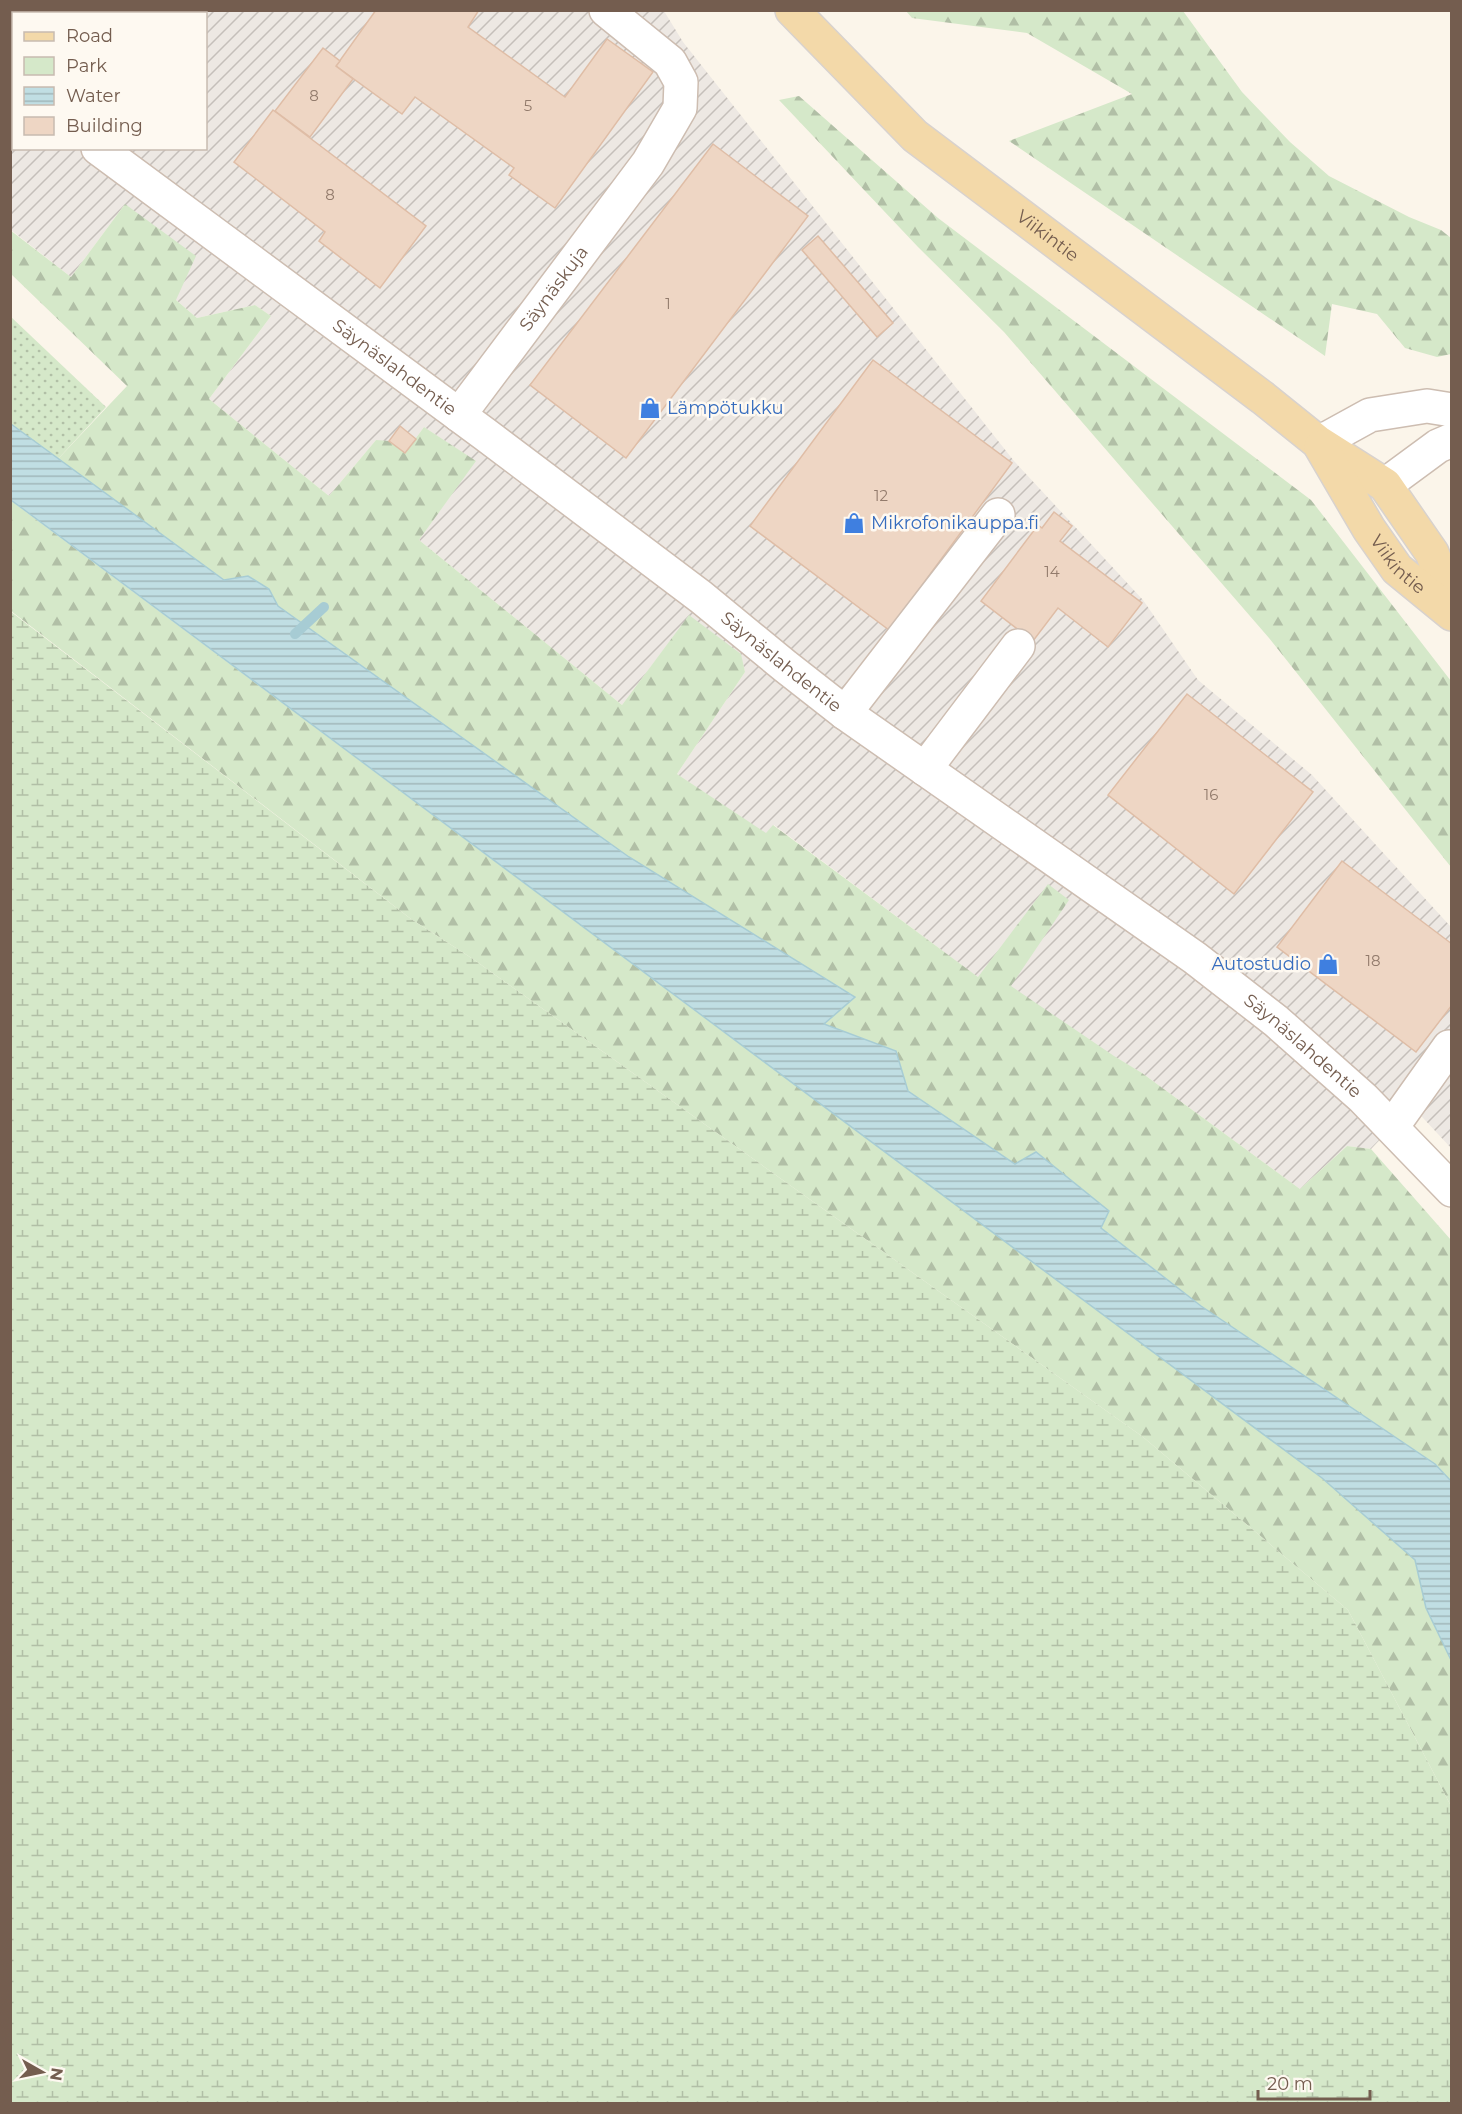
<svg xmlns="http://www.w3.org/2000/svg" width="1462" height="2114" font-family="Montserrat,sans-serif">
<defs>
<pattern id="industrial-furrows" width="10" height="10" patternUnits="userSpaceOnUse" patternTransform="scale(1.5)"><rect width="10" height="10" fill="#ede8e3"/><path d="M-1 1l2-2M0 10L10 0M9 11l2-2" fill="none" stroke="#c5bfba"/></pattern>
<pattern id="green-dots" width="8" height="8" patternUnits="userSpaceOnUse" patternTransform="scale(1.5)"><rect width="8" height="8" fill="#d5e8c9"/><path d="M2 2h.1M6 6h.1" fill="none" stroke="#b1bfa6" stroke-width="1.8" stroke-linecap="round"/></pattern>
<pattern id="forest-firs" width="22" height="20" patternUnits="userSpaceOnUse" patternTransform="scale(1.5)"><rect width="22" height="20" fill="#d5e8c9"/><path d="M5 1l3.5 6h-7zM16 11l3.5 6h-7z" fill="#b1bfa6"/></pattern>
<pattern id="wetland-marsh" width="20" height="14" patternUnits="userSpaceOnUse" patternTransform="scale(1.5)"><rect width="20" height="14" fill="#d5e8c9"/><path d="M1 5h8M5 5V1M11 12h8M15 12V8" fill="none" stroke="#b1bfa6"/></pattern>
<pattern id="water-rules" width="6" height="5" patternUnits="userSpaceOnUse" patternTransform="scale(1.5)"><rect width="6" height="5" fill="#c0dee3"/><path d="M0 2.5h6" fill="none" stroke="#a1b7ba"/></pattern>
</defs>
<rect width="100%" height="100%" fill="#fbf5ea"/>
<!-- industrial -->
<path fill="url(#industrial-furrows)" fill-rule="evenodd" d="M10,11H664L683,42L1014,461L1143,600L1198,680L1312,775L1451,927V1148L1410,1104L1392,1127L1371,1149L1347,1146L1300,1189L1142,1073L979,978L774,825L766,834L677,774L745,672L740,654L689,616L622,705L419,540L475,461L424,427L405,453L376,440L329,496L209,399L271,316L255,305L197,318L176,300L125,204L71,277L11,230ZM14,14H206V148H14Z"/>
<!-- green -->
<polygon fill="url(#green-dots)" points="10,316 106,407 58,459 11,424"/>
<!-- forest -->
<g fill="url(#forest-firs)">
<polygon points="906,11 1183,11 1242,92 1290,142 1329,176 1409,217 1441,230 1451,238 1451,354 1437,357 1405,348 1377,314 1332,304 1325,356 1009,141 1132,94 1027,33 912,18"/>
<polygon points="799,96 938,218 1311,500 1451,681 1451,867 1269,638 1004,332 918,247 779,100"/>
<polygon points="125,204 196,256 176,300 197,318 255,305 271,316 209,399 329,496 376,440 389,441 405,453 424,427 476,461 419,540 622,705 689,615 741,654 745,672 677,774 766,833 773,825 978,977 1048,884 1069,900 1011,986 1114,1056 1142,1073 1300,1189 1347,1146 1371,1149 1451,1240 1451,1481 1435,1464 1201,1306 1101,1228 1109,1211 1015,1164 908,1091 896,1051 823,1024 854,998 629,857 278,606 268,589 248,576 224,580 58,459 127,386 11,274 10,230 71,277"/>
<polygon points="10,500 1322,1478 1415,1560 1426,1608 1451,1660 1451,1806 1348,1610 1143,1437 473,959 411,919 11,611"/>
</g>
<!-- wetland -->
<polygon fill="url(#wetland-marsh)" points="10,611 411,919 473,959 1143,1437 1348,1610 1451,1806 1451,2103 11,2103"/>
<!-- water -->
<polygon fill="url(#water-rules)" stroke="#a7ccd4" stroke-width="1.5" points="11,424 224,580 248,576 269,589 278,606 629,857 855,997 824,1024 896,1051 908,1091 1015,1164 1036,1152 1109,1211 1101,1228 1201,1306 1435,1464 1451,1481 1451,1660 1426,1608 1415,1560 1322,1478 11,500"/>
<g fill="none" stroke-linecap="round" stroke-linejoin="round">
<!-- stream -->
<polyline stroke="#a7ccd4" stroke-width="10" points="295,634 324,607"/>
</g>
<!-- building -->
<g fill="#eed6c4" stroke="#dfbda6" stroke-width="1.5">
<polygon points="18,10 182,10 186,14 22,14"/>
<polygon points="376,10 479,10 468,27 565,97 607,39 653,72 555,208 509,175 514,168 415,97 402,114 336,66"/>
<polygon points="323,48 340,61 336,66 353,79 310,137 275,111"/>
<polygon points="273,110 426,226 380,288 319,241 325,232 234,162"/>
<polygon points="713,144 808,216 626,458 530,385"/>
<polygon points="818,236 893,323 877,337 802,250"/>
<polygon points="873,360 1012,463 889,630 750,526"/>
<polygon points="400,426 416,439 405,453 389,441"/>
<polygon points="1054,512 1072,526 1060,541 1142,603 1108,647 1058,608 1033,641 981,601 1038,525 1042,528"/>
<polygon points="1187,694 1313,792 1234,894 1108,795"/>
<polygon points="1342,861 1452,944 1452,1005 1416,1052 1277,947"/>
</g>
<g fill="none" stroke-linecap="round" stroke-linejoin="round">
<defs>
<g id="minor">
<polyline points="10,84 14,86"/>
<path id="s1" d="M98,148L486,435L701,597L785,666L845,713L1195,958L1276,1021L1363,1098L1452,1190"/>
<path id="s2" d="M459,415L648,163L680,108L681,82L670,62L606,10"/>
<polyline points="1319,443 1370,415 1427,406 1452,410"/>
<polyline points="1385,485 1438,446 1452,440"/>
<polyline points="845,713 998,515"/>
<polyline points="925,769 1018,646"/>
<polyline points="1392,1127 1449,1047"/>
</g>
<g id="major">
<path id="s3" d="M792,10L915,136L1263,398L1319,443L1385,485L1432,553L1452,603"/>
<path id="s4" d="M1321,447L1369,529L1397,569L1452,614"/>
</g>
</defs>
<!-- minor casing -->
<use href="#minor" stroke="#cdbdb1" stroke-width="36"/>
<!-- major casing -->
<use href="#major" stroke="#d8d2ce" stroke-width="36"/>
<!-- minor -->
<use href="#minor" stroke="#fff" stroke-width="33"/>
<!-- major -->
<use href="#major" stroke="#f3d9a9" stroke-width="33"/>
</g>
<!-- icons -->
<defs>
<symbol id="shop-bare" viewBox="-9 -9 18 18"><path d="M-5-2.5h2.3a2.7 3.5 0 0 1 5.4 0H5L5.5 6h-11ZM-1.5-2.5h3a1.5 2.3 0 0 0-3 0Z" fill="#3f7fe0" stroke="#fef9f1" stroke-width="2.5" paint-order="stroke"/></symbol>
</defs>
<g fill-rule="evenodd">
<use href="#shop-bare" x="635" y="393" width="30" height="30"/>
<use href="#shop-bare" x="839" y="508" width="30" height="30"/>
<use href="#shop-bare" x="1313" y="949" width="30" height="30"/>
</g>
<g text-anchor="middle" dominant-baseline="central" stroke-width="5" stroke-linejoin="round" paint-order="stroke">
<!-- number labels -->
<g font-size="15" fill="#927b6c">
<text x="314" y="95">8</text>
<text x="528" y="105">5</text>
<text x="330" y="194">8</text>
<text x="668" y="303">1</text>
<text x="881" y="495">12</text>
<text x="1052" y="571">14</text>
<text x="1211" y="794">16</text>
<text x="1373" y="960">18</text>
</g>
<!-- street labels -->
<g font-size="18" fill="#745d4f" stroke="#fef9f1">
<text stroke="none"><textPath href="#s3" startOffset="342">Viikintie</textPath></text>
<text stroke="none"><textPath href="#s2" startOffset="158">Säynäskuja</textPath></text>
<text stroke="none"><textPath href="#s1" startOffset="369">Säynäslahdentie</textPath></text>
<text stroke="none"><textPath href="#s4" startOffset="141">Viikintie</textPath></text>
<text stroke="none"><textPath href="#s1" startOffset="855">Säynäslahdentie</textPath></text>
<text stroke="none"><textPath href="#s1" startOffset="1503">Säynäslahdentie</textPath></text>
</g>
<!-- shop labels -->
<g font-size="18" fill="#366cbe" stroke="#fef9f1" text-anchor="start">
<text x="667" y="408">Lämpötukku</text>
<text x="871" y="523">Mikrofonikauppa.fi</text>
<text x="1311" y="964" text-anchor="end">Autostudio</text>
</g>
</g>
<!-- border -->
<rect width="1462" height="2114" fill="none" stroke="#745d4f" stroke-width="24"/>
<!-- legend -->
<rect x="12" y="12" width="195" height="138" fill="#fef9f1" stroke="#c7bbb0" stroke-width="1.5"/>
<rect x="24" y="32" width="30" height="9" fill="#f3d9a9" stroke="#c7bbb0" stroke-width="1.5"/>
<text x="66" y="42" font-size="18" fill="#745d4f">Road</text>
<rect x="24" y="57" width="30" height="18" fill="#d5e8c9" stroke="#c7bbb0" stroke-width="1.5"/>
<text x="66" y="72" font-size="18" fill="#745d4f">Park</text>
<rect x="24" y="87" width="30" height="18" fill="url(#water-rules)" stroke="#c7bbb0" stroke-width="1.5"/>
<text x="66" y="102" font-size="18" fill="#745d4f">Water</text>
<rect x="24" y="117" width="30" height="18" fill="#eed6c4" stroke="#c7bbb0" stroke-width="1.5"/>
<text x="66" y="132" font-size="18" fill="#745d4f">Building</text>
<!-- north arrow -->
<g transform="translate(42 2072) rotate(99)" stroke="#fef9f1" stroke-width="4.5" paint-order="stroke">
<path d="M0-4.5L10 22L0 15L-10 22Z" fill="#745d4f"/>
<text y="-9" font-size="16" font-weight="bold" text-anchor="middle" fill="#745d4f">N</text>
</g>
<!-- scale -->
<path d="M1258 2090v9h112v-9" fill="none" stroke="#745d4f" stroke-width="3"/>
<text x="1267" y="2090" font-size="18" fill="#745d4f" stroke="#fef9f1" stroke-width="4.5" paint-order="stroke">20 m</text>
</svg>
